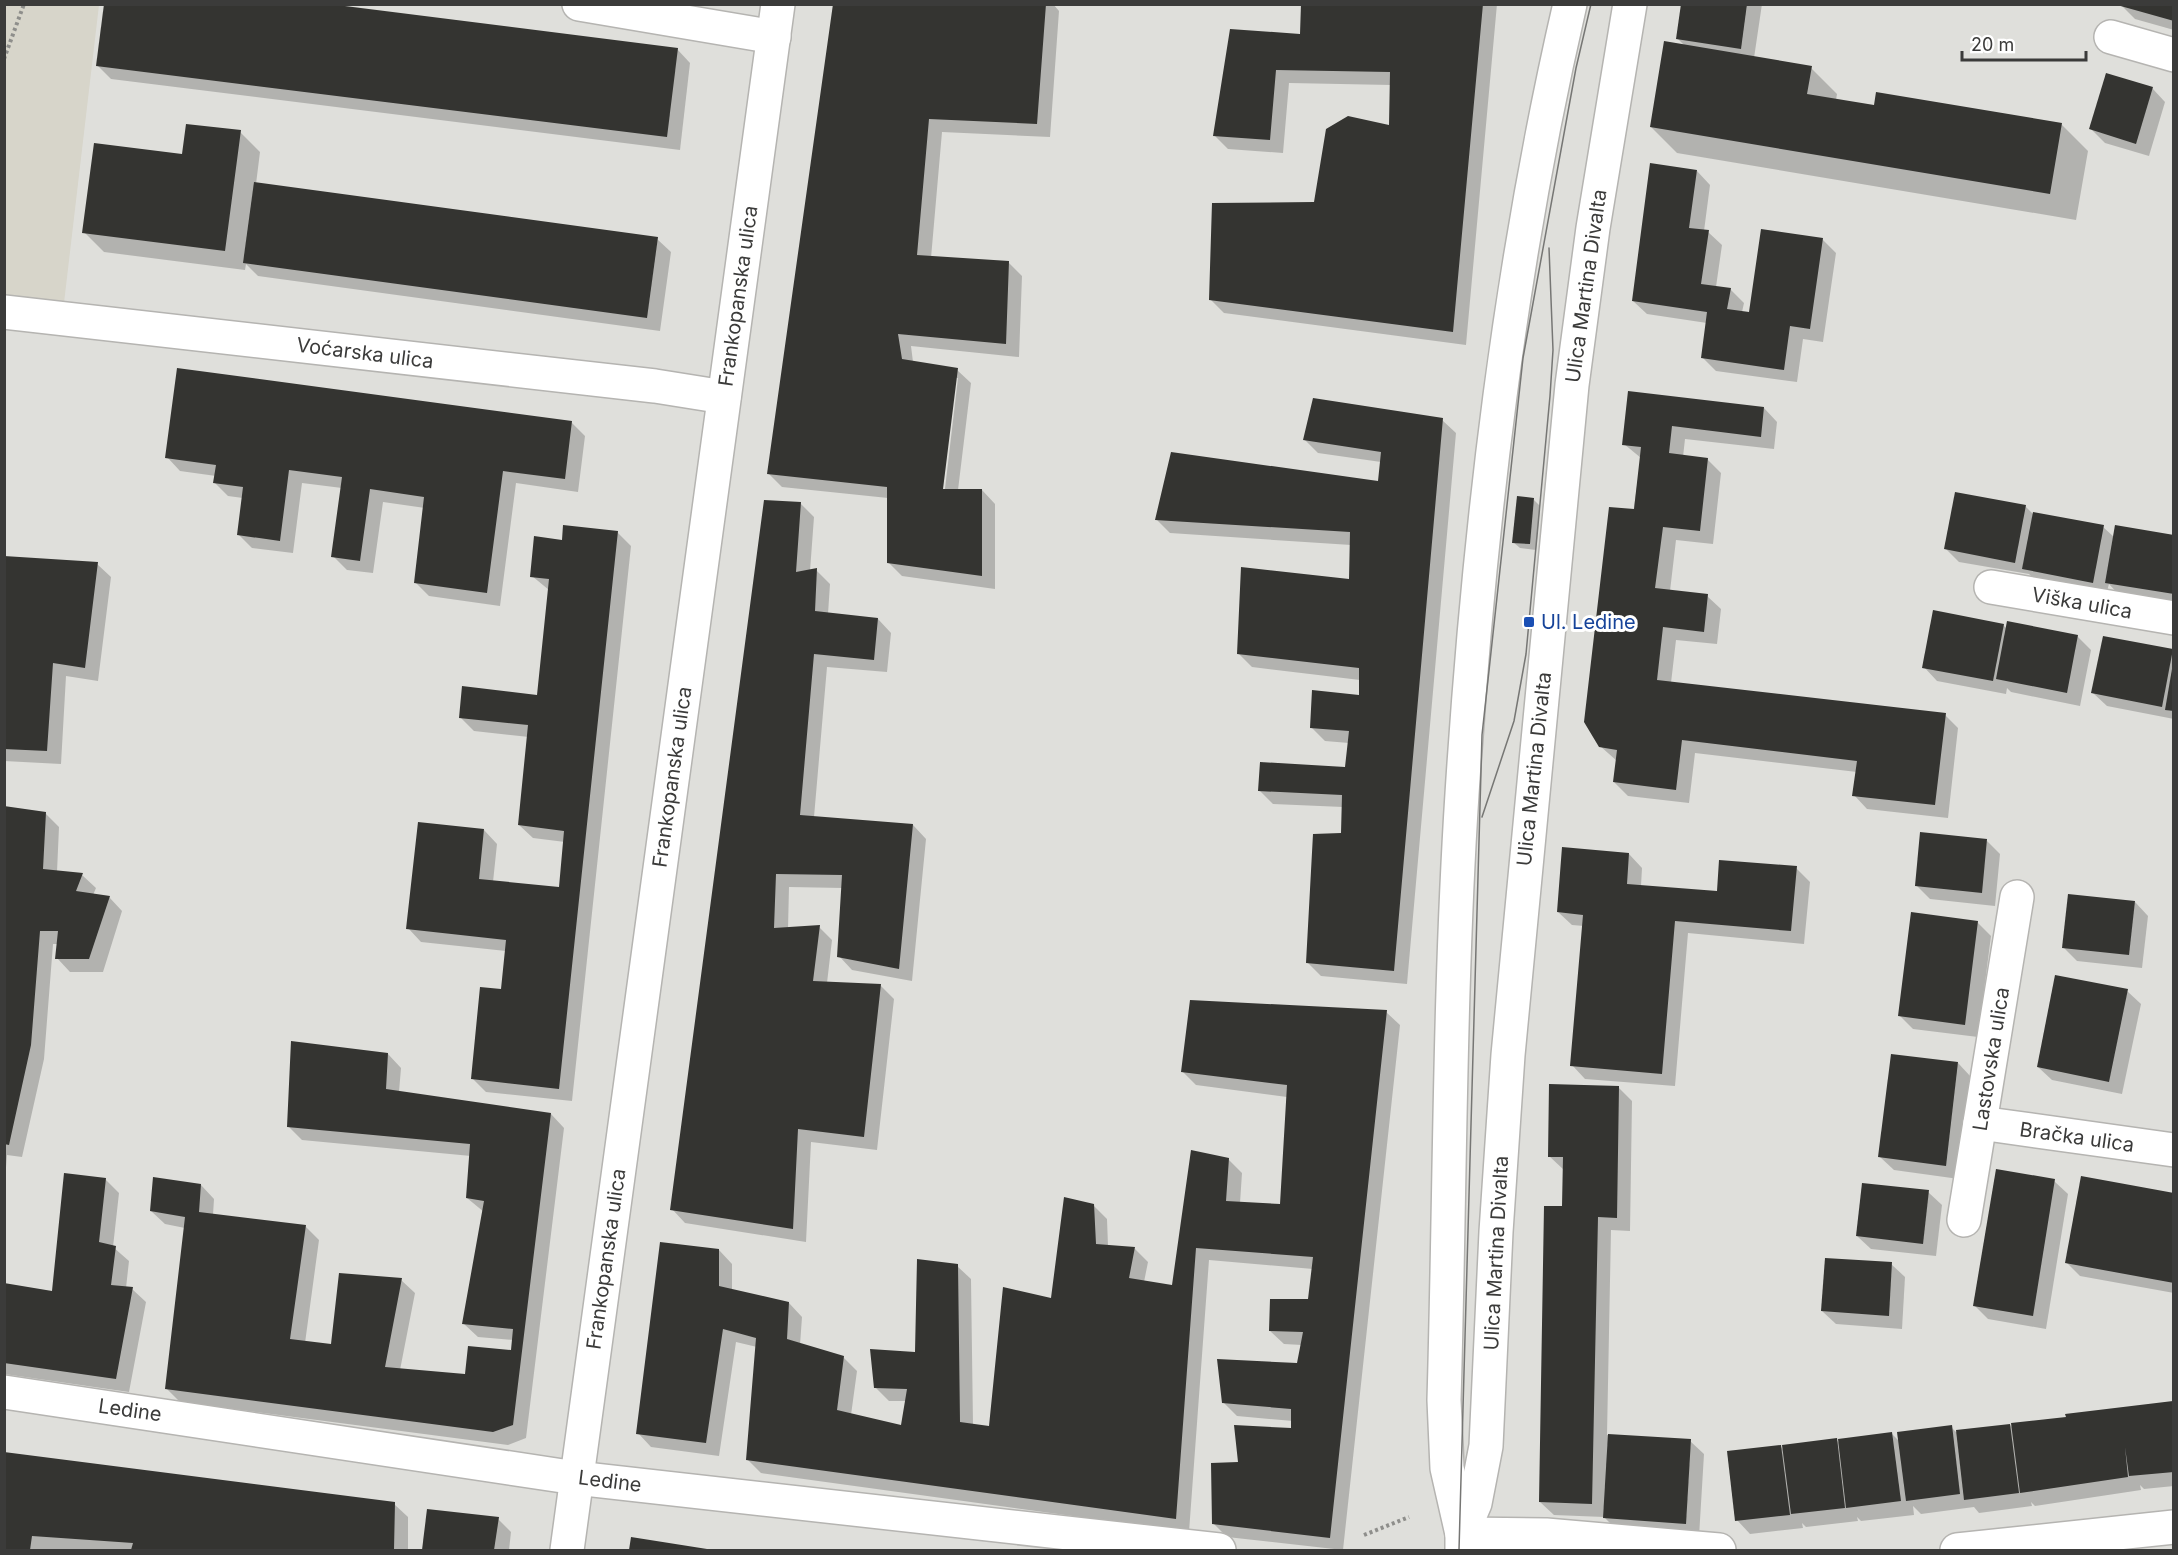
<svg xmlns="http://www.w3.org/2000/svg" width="2178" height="1555" font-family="Inter,sans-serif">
<rect width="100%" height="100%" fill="#dfdfdb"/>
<!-- built -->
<polygon fill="#d7d5ca" points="5,5 99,5 64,303 5,296"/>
<!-- shadow -->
<g fill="#0003" fill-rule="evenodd">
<path d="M834,4H1053L1059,11L1050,137L942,132L931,258L1008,262L1022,276L1019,357L911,346L913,362L957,370L971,383L958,490H982L995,504V589L902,576L888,562V498L782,487L768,473ZM955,378H958L944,497L941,496Z"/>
<polygon points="1303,4 1497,4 1466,345 1224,313 1210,299 1315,203 1390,127 1391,85 1289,83 1283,153 1228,149 1215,136 1302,36"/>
<polygon points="1683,4 1762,4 1754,58 1811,68 1837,94 1836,100 1876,107 2061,124 2088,151 2076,220 1677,153 1651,127 1686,47 1678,39"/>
<polygon points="2174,4 2174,30 2135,19 2122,6"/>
<polygon points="677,49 690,63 680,150 111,79 98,66"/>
<polygon points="2152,88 2165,102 2149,156 2105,143 2091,129"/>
<polygon points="240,132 260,152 256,184 657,239 671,252 660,331 258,276 246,264 245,270 104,252 84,232 183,156"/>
<polygon points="1697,171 1710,185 1704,231 1708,232 1722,245 1716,287 1730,289 1744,303 1742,312 1750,314 1822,239 1836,253 1823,342 1803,339 1797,382 1716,371 1702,357 1707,323 1647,314 1633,301"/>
<polygon points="1630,393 1764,408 1777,422 1774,449 1685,439 1683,457 1707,459 1721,473 1713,544 1676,540 1670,591 1707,596 1721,609 1717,644 1676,640 1671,683 1945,715 1958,728 1948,818 1867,809 1854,795 1857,772 1695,753 1689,803 1628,796 1614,782 1617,761 1600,746 1641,458 1624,444"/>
<polygon points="1442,420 1456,433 1407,984 1321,976 1308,963 1342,835 1343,807 1273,804 1259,790 1347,768 1349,743 1325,741 1311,727 1360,697 1360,680 1252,667 1238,653 1350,580 1351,545 1170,533 1157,520 1379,483 1381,462 1318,453 1304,439"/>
<polygon points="571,422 585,436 578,492 516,483 500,606 429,596 415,582 425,508 383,502 373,573 347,570 333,556 342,488 302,483 293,553 252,548 238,534 243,498 228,496 215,483 216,476 180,471 167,457"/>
<polygon points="1534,500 1540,506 1536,550 1520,548 1513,542"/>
<polygon points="800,503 814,517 810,571 816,570 830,584 828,614 878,619 891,633 887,672 827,667 814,817 913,825 926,839 912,981 852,970 839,956 843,888 789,887 788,929 819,927 832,940 827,983 880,985 894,999 877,1150 811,1142 806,1242 685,1223 672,1209"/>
<polygon points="2025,506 2034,515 2103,527 2114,537 2174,536 2174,605 2120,596 2109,584 2106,595 2038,583 2029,574 1959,562 1946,549"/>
<polygon points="617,532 631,546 572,1101 486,1092 472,1078 502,991 506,951 421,942 408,928 484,830 497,844 493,882 560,889 565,842 533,838 519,825 529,737 474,731 461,718 538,696 549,590 532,576 563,541"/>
<polygon points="4,557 97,564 111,577 98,681 66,676 61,764 4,761"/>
<polygon points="2003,625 2007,629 2077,636 2091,650 2080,706 2011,692 2007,688 2006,694 1937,681 1924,667"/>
<polygon points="2173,651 2174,719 2107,706 2093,693"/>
<polygon points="4,808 46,814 59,827 57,872 82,875 96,888 93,895 109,897 122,911 103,972 70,972 57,958 58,944 53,944 44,1059 22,1157 7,1155 4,1193"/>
<polygon points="1987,841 2000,854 1995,906 1930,899 1916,885"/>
<polygon points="1629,854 1642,868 1641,886 1719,893 1796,868 1810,882 1804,944 1688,933 1675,1086 1585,1079 1572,1065 1584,926 1572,925 1558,912"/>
<polygon points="2135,902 2148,916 2142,968 2077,961 2063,947"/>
<polygon points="1977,922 1991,936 1978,1037 1913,1029 1900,1016"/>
<polygon points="2127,991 2141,1004 2122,1094 2052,1080 2038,1067"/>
<polygon points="1386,1012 1400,1025 1343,1550 1227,1537 1213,1523 1240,1464 1293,1430 1293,1421 1237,1416 1223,1402 1298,1364 1302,1345 1284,1344 1270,1331 1309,1301 1313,1269 1209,1260 1189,1532 761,1473 747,1459 757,1347 736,1342 719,1456 651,1447 638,1433 719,1250 732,1264 732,1291 789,1303 802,1317 800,1345 843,1357 857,1371 851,1415 903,1427 907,1401 889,1401 875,1387 916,1353 957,1266 971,1279 973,1425 990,1428 1052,1300 1093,1205 1107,1219 1108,1246 1135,1249 1148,1262 1144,1282 1174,1287 1228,1159 1242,1173 1240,1203 1282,1206 1287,1097 1196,1085 1182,1071"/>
<polygon points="388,1054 401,1068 399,1092 551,1114 564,1128 526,1438 508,1445 180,1402 166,1388 185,1228 165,1224 151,1211 201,1185 214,1199 213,1215 305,1226 319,1240 305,1343 332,1346 401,1280 415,1293 400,1370 466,1376 512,1352 513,1340 478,1337 464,1324 484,1212 467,1198 471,1156 302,1140 289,1127"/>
<polygon points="1958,1063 1971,1077 1959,1179 1894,1170 1880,1157"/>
<polygon points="1618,1087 1632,1101 1630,1231 1611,1230 1607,1435 1690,1441 1704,1454 1699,1537 1618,1531 1604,1517 1554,1515 1540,1502 1563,1208 1564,1170 1549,1156"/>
<polygon points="105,1179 119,1193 113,1247 129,1261 126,1288 132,1289 146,1302 129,1392 4,1374 4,1285 53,1293"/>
<polygon points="2054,1181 2068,1194 2046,1329 1988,1319 1975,1306"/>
<polygon points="1928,1192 1942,1205 1936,1256 1871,1249 1857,1236"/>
<polygon points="2174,1194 2174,1293 2080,1276 2067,1263"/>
<polygon points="1891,1264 1905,1277 1902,1329 1836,1324 1822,1311"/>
<polygon points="2172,1403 2174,1486 2144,1489 2140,1485 2141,1490 2035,1506 2031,1502 2032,1506 1979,1513 1974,1507 1921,1514 1913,1506 1914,1515 1861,1521 1857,1517 1858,1521 1806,1527 1802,1523 1803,1528 1750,1534 1737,1520 1780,1446 1785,1451 1836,1440 1841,1444 1892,1434 1900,1442 1951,1427 1956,1432 2010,1425 2014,1429"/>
<polygon points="4,1454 394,1504 408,1517 408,1550 4,1550"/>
<polygon points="429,1511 498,1519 511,1532 509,1550 424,1550"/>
<polygon points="632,1539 705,1550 631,1550"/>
</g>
<!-- building -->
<g fill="#343431">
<polygon points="104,4 329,4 678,48 667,137 96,66"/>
<polygon points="833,4 1046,4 1037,124 929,119 917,255 1009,261 1006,344 898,334 902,359 958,368 943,489 982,489 982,576 887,563 887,487 767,474"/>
<polygon points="1301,4 1483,4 1453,332 1209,300 1212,203 1314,202 1326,129 1348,116 1389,125 1390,72 1276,70 1270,140 1213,136 1230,29 1300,34"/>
<polygon points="1681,4 1747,4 1741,49 1676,39"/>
<polygon points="2117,4 2174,4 2174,21 2117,5"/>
<polygon points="1664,41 1812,66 1807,94 1874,105 1876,92 2062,123 2050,194 1650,127"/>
<polygon points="2106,73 2153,87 2136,144 2089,129"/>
<polygon points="186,124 241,130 225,251 82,233 94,143 182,154"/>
<polygon points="1650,163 1697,170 1689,228 1709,230 1701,284 1731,288 1727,309 1749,312 1761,229 1823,238 1810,329 1790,326 1784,370 1701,358 1707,312 1632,301"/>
<polygon points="254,182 658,237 647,318 243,263"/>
<polygon points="177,368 572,421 565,479 503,471 487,593 414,583 424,497 370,489 360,561 331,557 342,477 289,470 280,541 237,535 243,487 213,483 216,465 165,458"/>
<polygon points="1628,391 1764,407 1761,437 1672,426 1669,453 1708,458 1700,531 1663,527 1655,588 1708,594 1704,632 1663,627 1657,680 1946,713 1935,805 1852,796 1857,761 1682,740 1676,790 1613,782 1617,750 1599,747 1584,722 1609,507 1634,509 1641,447 1622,445"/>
<polygon points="1313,398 1443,418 1394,971 1306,963 1313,834 1341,833 1342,795 1258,791 1260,762 1345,767 1349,731 1310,728 1312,690 1359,695 1359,668 1237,654 1241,567 1349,579 1350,532 1155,520 1171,452 1378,481 1381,452 1303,440"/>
<polygon points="1955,492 2026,505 2015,563 1944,549"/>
<polygon points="1517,496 1534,498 1530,544 1512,543"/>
<polygon points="764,500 801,502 796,572 817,568 815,611 878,618 874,660 814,654 800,815 913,824 899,969 837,957 842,875 776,874 774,928 820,925 813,981 881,984 864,1137 798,1129 793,1229 670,1210"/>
<polygon points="2033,512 2104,525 2093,583 2022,569"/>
<polygon points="563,525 618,531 559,1089 471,1079 480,987 501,989 506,940 406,929 418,822 484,829 479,879 559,887 564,831 518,825 528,725 459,718 462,686 537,695 549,579 530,577 534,536 562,540"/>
<polygon points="2115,525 2174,535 2174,594 2105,583"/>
<polygon points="4,556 98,562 85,668 53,663 47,751 4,749"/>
<polygon points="1933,610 2004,624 1993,681 1922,668"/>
<polygon points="2007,621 2078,635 2067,693 1996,679"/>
<polygon points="2103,636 2173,649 2162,707 2091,693"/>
<polygon points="2172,669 2174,669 2174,711 2165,710"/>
<polygon points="4,806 46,812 43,869 83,873 76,891 110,896 89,959 55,959 58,931 40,931 31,1045 9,1145 4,1144"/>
<polygon points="1920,832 1987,839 1982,893 1915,886"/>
<polygon points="1562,847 1629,853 1627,884 1717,891 1719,860 1797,866 1791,931 1675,921 1662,1074 1570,1066 1583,915 1557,912"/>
<polygon points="2068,894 2135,901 2129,955 2062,948"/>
<polygon points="1911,912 1978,921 1965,1025 1898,1016"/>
<polygon points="2055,975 2128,989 2109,1082 2037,1067"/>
<polygon points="1190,1000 1387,1010 1330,1538 1212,1524 1211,1463 1238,1462 1234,1425 1291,1428 1291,1409 1222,1403 1217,1359 1297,1363 1303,1332 1269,1331 1270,1299 1308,1299 1313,1257 1196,1248 1176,1519 746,1460 756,1338 723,1329 706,1443 636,1434 660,1242 719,1249 719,1286 789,1302 787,1339 844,1356 837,1410 901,1425 907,1389 874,1388 870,1349 915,1352 917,1259 958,1264 960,1422 989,1426 1003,1287 1051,1298 1064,1197 1094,1204 1096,1244 1135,1247 1129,1278 1172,1285 1191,1150 1229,1158 1226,1201 1280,1204 1287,1085 1181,1072"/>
<polygon points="291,1041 388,1053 386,1089 551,1113 513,1425 493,1432 165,1389 185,1217 150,1211 153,1177 201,1184 199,1212 306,1225 290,1339 331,1344 339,1273 402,1278 385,1367 465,1374 468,1346 511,1350 513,1329 462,1324 484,1201 466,1198 470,1144 287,1127"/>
<polygon points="1891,1054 1958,1062 1946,1166 1878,1157"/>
<polygon points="1549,1084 1619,1086 1617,1218 1598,1217 1592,1504 1539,1502 1544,1206 1562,1206 1563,1157 1548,1157"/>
<polygon points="1996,1169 2055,1179 2033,1316 1973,1306"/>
<polygon points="64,1173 106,1178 99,1242 116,1246 111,1285 133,1287 116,1379 4,1363 4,1283 52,1291"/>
<polygon points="2081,1176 2174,1193 2174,1283 2065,1263"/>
<polygon points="1862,1183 1929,1190 1923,1244 1856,1236"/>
<polygon points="1825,1258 1892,1262 1889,1316 1821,1311"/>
<polygon points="2173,1401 2174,1472 2129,1476 2125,1447 2128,1477 2020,1493 2011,1423 2066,1417 2065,1414"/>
<polygon points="2010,1424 2019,1493 1964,1500 1956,1430"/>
<polygon points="1952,1425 1960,1494 1906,1501 1897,1432"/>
<polygon points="1892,1432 1901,1501 1846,1508 1838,1439"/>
<polygon points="1608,1434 1691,1439 1686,1524 1603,1518"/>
<polygon points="1837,1438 1845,1508 1791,1514 1782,1445"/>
<polygon points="1781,1445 1790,1515 1735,1521 1727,1451"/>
<polygon points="4,1452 395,1502 394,1550 131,1550 133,1543 32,1536 30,1550 4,1550"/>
<polygon points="427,1509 499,1517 494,1550 422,1550"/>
<polygon points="631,1537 707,1549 707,1550 629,1550"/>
</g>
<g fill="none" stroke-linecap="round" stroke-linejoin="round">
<defs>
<g id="street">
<polyline points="579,4 774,37"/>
<polyline points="2111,37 2174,55"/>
<polyline points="4,312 655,386 724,397"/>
<polyline points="1991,587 2174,618"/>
<polyline points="1980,1123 2174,1150"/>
<polyline points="1964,1220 2017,897"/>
<polyline points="4,1392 576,1478 1219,1550"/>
<polyline points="1462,1534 1546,1535 1719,1550"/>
<polyline points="567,1550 778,4"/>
<polyline points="1957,1550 2174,1527"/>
</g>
<g id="secondary">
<polyline points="1462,1534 1475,1503 1486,1446 1496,1232 1508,1055 1572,385 1593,228 1630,4"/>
<path d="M1462,1550V1534L1447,1468L1444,1400C1450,1198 1449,995 1462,794C1479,529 1510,263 1570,4"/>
</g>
</defs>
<!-- street casing -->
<use href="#street" stroke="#b5b4b1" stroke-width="36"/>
<!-- secondary casing -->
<use href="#secondary" stroke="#b5b4b1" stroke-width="36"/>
<!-- path -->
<g stroke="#8e8e8b" stroke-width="4" stroke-dasharray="3 3" stroke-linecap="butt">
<polyline points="4,59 24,4"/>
<polyline points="1364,1535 1409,1517"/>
</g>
<!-- street -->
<use href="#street" stroke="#fff" stroke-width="33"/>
<!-- secondary -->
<use href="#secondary" stroke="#fff" stroke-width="33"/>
<!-- tram -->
<g stroke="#767674" stroke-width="1.5">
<polyline points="1482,817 1514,721 1526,654 1550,396 1553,350 1549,248"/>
<polyline points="1459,1550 1482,735 1523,358 1576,68 1591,4"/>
</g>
</g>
<!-- markers -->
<rect fill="#1a4fb4" stroke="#fff" stroke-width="2" x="1523" y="616" width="12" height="12" rx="3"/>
<g text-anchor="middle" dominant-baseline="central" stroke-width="6" stroke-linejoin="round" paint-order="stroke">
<!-- street labels -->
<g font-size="20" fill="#3b3b3a" stroke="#fff">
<text transform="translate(1586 286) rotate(-82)">Ulica Martina Divalta</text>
<text transform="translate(738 296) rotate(-82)">Frankopanska ulica</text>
<text transform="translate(365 353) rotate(7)">Voćarska ulica</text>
<text transform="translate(2082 603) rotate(10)">Viška ulica</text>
<text transform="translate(1534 769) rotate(-84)">Ulica Martina Divalta</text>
<text transform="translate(672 777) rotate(-82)">Frankopanska ulica</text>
<text transform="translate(1991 1059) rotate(-81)">Lastovska ulica</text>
<text transform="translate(2077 1137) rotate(8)">Bračka ulica</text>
<text transform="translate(1496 1253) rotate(-87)">Ulica Martina Divalta</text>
<text transform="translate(606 1259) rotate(-82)">Frankopanska ulica</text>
<text transform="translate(130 1410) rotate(8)">Ledine</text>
<text transform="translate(610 1481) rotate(7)">Ledine</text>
</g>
<!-- transit labels -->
<g font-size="20" fill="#164399" stroke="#fff" text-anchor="start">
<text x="1541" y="622">Ul. Ledine</text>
</g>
</g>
<!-- border -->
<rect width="2178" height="1555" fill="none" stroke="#3b3b3a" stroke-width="12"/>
<!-- scale -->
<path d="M1962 51v9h124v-9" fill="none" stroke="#3b3b3a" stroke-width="3"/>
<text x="1971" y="51" font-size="18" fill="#3b3b3a" stroke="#ffffff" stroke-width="4.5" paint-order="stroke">20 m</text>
</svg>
